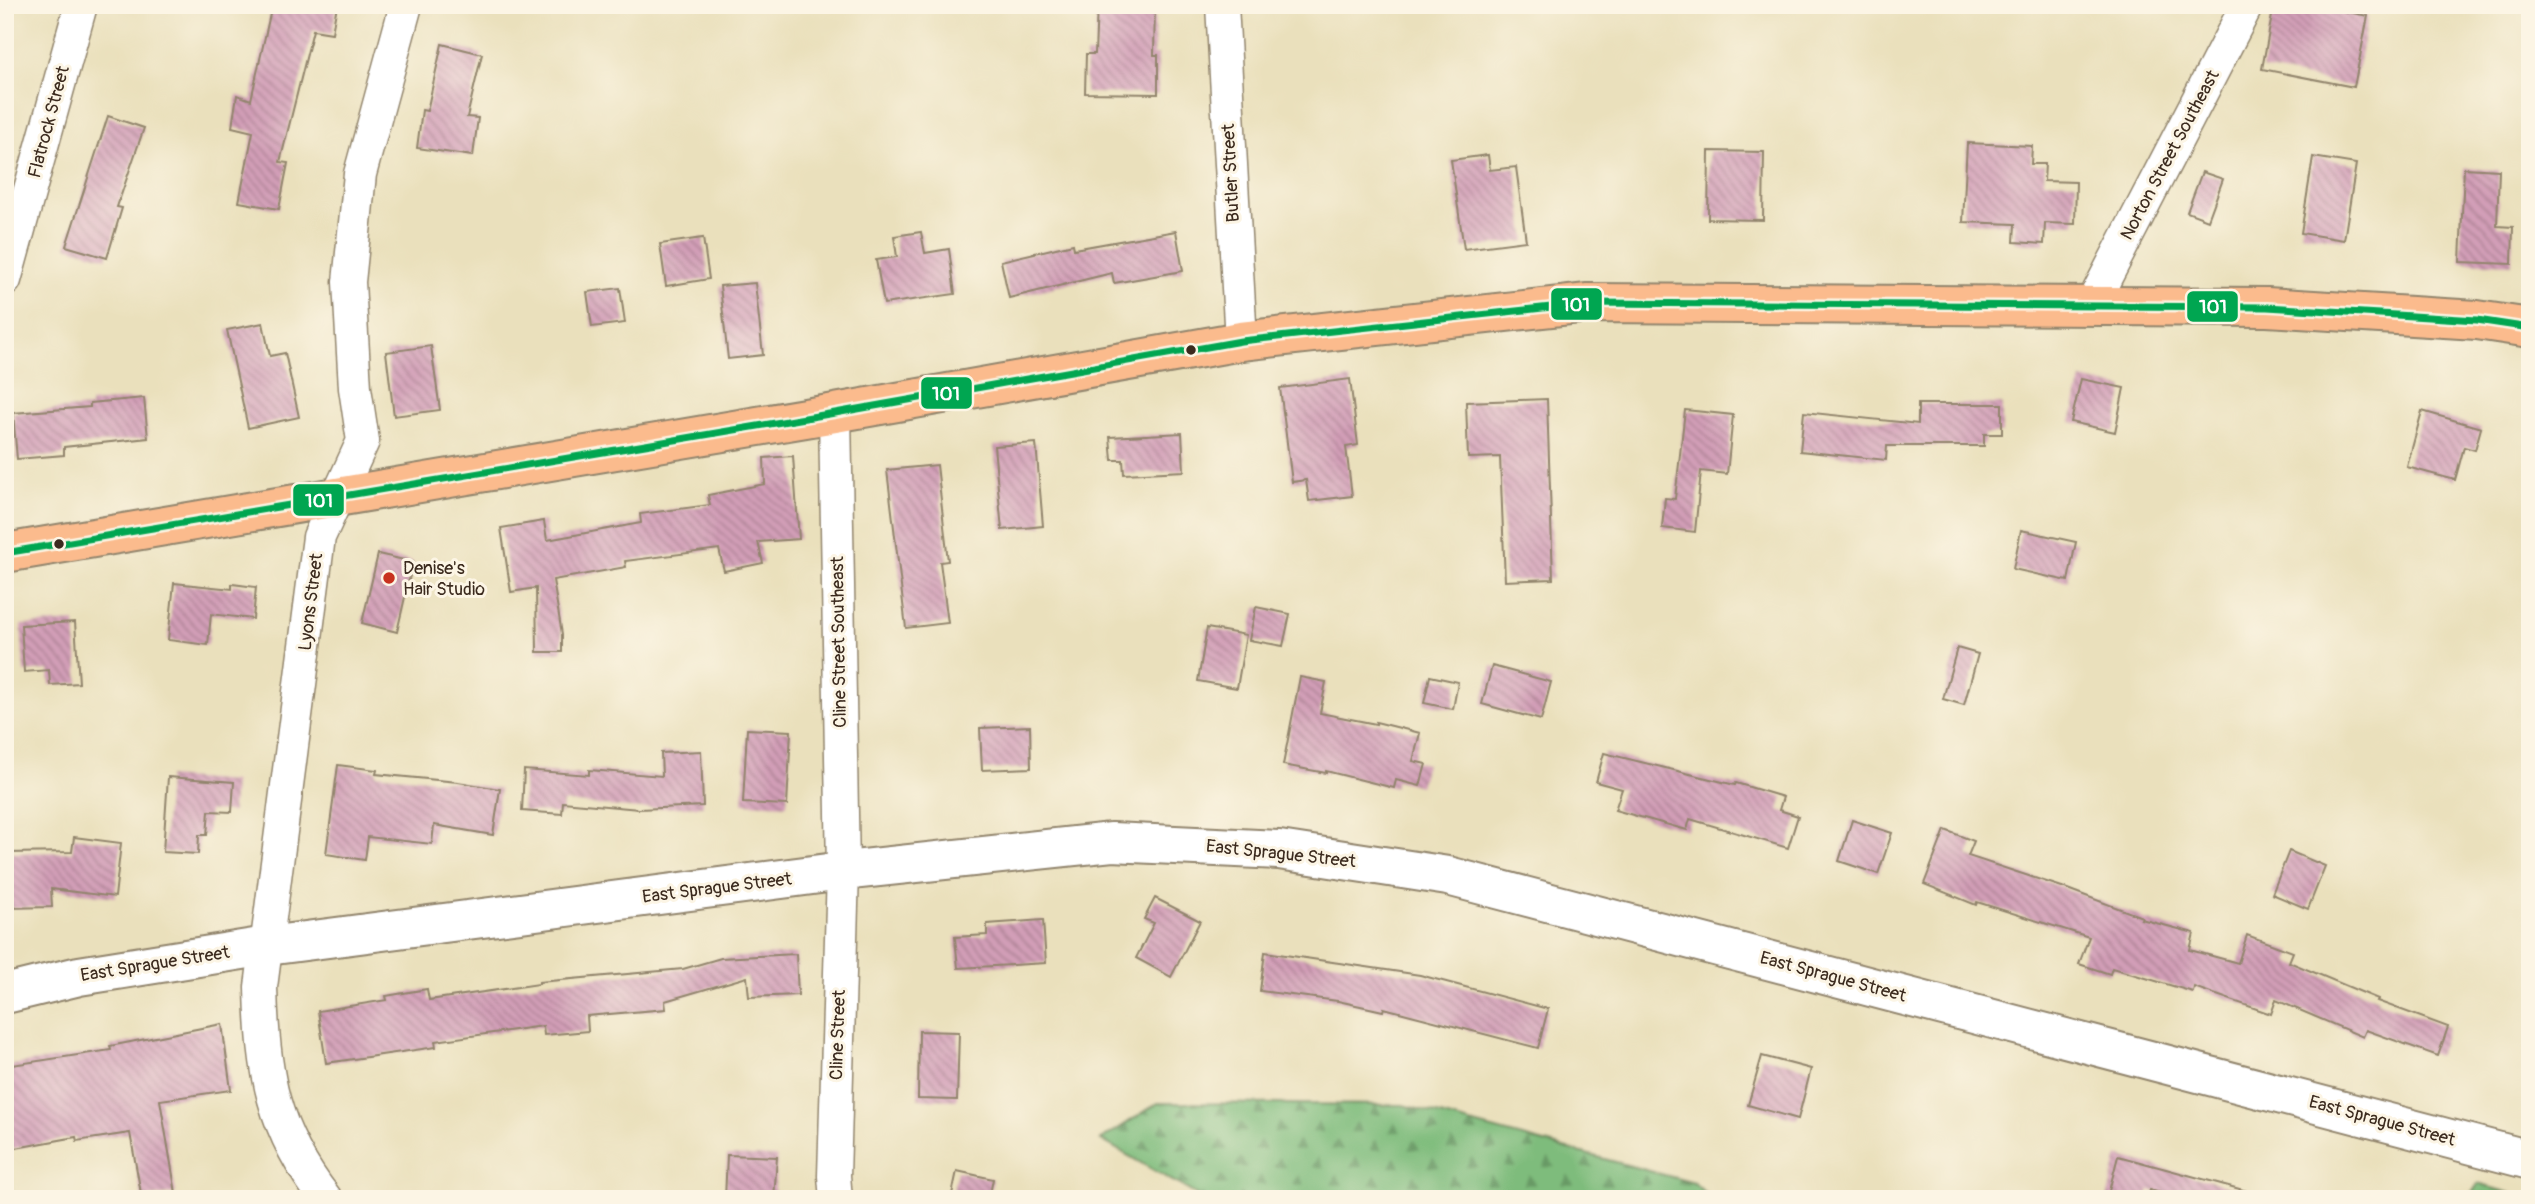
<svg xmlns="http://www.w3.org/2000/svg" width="2535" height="1204" font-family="Pangolin,sans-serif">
<defs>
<pattern id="forest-firs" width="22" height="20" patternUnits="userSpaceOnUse" patternTransform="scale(1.75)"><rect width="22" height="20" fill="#7ebc7c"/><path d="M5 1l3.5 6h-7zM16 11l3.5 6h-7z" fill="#689965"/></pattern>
<pattern id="building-back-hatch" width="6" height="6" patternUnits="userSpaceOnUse" patternTransform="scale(1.75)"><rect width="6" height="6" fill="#d29eb7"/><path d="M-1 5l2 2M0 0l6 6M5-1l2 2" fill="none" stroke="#ac8194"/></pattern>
</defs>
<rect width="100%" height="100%" fill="#fcf5e5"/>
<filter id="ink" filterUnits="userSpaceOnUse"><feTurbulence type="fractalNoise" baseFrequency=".0143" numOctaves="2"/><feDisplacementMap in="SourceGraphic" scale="14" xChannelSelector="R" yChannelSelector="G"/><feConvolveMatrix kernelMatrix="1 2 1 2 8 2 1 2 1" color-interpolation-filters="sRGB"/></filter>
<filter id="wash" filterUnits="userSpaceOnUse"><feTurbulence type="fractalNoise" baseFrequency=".00686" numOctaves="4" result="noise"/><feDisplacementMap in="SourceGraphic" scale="28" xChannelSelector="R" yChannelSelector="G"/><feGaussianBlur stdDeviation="1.57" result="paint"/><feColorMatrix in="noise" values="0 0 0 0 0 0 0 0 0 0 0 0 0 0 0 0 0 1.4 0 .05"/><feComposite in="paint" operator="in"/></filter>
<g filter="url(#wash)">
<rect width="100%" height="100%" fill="#eae0bc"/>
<!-- forest -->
<g fill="url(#forest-firs)" stroke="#5c734d" stroke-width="2">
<polygon points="1158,1103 1403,1105 1694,1183 1712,1199 1204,1199 1101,1140"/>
<polygon points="2478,1184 2530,1199 2468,1199"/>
</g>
<g id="blocks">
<!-- building -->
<g fill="url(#building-back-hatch)">
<polygon points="272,5 337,5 332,33 313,30 280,162 288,163 279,209 239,202 253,132 232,127 237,95 251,100"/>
<polygon points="1097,5 1155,5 1154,55 1158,55 1158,94 1085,93 1086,54 1095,54"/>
<polygon points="2274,5 2312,5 2368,16 2354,87 2262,69"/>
<polygon points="442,44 482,54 467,117 478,118 473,156 417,148 422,110 427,111"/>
<polygon points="108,116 144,128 117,207 122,208 107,258 66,246"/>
<polygon points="1967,143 2032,146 2031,164 2045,164 2044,181 2076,182 2075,224 2045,223 2044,244 2014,242 2015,224 1963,222"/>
<polygon points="1709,151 1764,152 1763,220 1708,219"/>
<polygon points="1488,155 1490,170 1516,167 1526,241 1464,249 1451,160"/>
<polygon points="2313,157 2356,164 2344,240 2301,233"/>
<polygon points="2464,168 2499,170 2497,226 2513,227 2512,264 2460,262"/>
<polygon points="2202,172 2223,179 2208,220 2187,212"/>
<polygon points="1176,231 1183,271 1114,283 1112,273 1009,298 1001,261 1073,244 1074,249"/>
<polygon points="921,232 925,253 949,249 955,294 884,304 876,260 897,257 894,236"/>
<polygon points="703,238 709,279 666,286 660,244"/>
<polygon points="755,283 763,355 728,359 720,286"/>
<polygon points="620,288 625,323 592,327 587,292"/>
<polygon points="263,323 270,356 285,353 299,417 248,428 227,330"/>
<polygon points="431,346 440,410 394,416 386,352"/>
<polygon points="1350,379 1358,445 1346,447 1352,496 1309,501 1306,480 1292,482 1280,388"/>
<polygon points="2081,379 2124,388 2115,432 2071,422"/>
<polygon points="144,398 148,438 64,447 64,455 17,459 13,413 90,407 90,403"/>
<polygon points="1547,399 1553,579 1505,581 1500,457 1468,458 1466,402"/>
<polygon points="1918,404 2002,404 2002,434 1984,434 1984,446 1887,446 1886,460 1800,451 1804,412 1918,424"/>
<polygon points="1685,410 1733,415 1727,474 1701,471 1695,532 1662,528 1665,498 1675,499"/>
<polygon points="2422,411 2481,428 2475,450 2464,447 2455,480 2407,467"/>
<polygon points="1182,433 1184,471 1124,474 1123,460 1112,460 1110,437"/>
<polygon points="1036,443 1043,526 1002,530 994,446"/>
<polygon points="793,456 799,539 758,542 763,563 724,571 719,549 625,561 626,567 553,580 562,634 562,652 537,652 536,588 511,592 501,528 544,521 547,540 641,523 640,514 710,505 708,495 765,484 764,458"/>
<polygon points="937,465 948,561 940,562 948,623 906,628 887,470"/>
<polygon points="2021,530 2076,542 2068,581 2013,569"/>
<polygon points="378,554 413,562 397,632 362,623"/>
<polygon points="174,583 232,589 232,584 256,587 253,619 211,614 208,645 168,640"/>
<polygon points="1256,607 1290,614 1283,646 1249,640"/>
<polygon points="75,622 79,683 50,685 49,670 24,672 21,625"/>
<polygon points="1207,628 1246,635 1237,688 1198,681"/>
<polygon points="1957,648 1978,654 1964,705 1943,699"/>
<polygon points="1492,666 1551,682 1541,720 1482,704"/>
<polygon points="1430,676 1458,682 1453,709 1424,703"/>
<polygon points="1300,677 1326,682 1320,713 1376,724 1376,722 1420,733 1413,761 1426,764 1420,786 1396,780 1394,788 1326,771 1326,773 1283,765"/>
<polygon points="1030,726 1031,768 982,770 980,728"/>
<polygon points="747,729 791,731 787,805 743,803"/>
<polygon points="701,751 703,806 639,809 563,802 562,814 522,811 524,770 589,775 589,770 662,776 661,753"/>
<polygon points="1604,753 1735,785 1736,783 1783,797 1779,810 1798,816 1788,848 1690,819 1687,830 1615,810 1622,789 1596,782"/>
<polygon points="338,765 377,770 376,774 458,782 500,789 493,835 434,825 432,844 368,837 365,860 326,854"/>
<polygon points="168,777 234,782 232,812 209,811 207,835 199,835 198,854 163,852"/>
<polygon points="1852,820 1892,833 1878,874 1839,861"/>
<polygon points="1945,830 1974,841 1968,856 2062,887 2142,917 2141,919 2194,933 2190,950 2238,963 2247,935 2293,952 2289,962 2378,999 2377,1001 2448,1027 2438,1056 2366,1030 2363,1037 2276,1000 2271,1014 2194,987 2193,992 2112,968 2110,974 2079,964 2089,937 1977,902 1976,905 1924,884"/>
<polygon points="74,837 121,843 115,897 51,889 52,907 5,908 5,853 72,852"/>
<polygon points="2289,851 2325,866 2308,909 2272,894"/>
<polygon points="1155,898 1200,921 1171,977 1136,958 1154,923 1144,919"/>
<polygon points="1043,920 1046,963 958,968 955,937 987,935 987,924"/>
<polygon points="1265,952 1420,975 1548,1009 1538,1048 1384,1008 1383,1011 1338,1001 1260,991"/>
<polygon points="796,954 798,995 749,997 747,977 665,1001 666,1009 587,1016 588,1031 544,1035 543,1026 435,1041 436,1047 326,1063 318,1011 387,1000 386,996 427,989 429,1000 539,984 539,982 683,969 721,958"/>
<polygon points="222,1024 231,1090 160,1100 176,1193 142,1199 130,1133 77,1141 76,1137 5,1150 5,1066 111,1050 110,1046"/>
<polygon points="919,1031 959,1032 957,1100 918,1099"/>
<polygon points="1762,1056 1811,1069 1798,1119 1748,1105"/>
<polygon points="727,1155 777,1157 774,1199 725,1199"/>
<polygon points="2118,1156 2247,1191 2246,1199 2182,1199 2150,1190 2147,1199 2107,1199"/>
<polygon points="957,1171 993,1179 989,1199 951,1199"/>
</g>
</g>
</g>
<g filter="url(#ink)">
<use href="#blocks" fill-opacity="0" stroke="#92856d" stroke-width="2"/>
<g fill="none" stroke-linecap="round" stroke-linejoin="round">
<defs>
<g id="minor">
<polyline points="1222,5 1241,341"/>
<polyline points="5,280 81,5"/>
<polyline points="2092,304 2247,5"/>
<polyline points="835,413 843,871 834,1176 836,1199"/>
<path d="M326,1199C272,1130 263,1073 261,987L319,537L363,441L355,388L349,282L360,174L406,5"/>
</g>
<polyline id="tertiary" points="5,994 79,976 267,946 843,871 1112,842 1279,850 1448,876 2530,1160"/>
<polyline id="primary" points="5,553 835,413 1241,341 1588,303 2267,307 2477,320 2530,328"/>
</defs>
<!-- minor casing -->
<use href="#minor" stroke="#92856d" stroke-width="35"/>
<!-- tertiary casing -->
<use href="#tertiary" stroke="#92856d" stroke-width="42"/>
<!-- primary casing -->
<use href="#primary" stroke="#92856d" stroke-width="42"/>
<!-- minor -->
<use href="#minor" stroke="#fff" stroke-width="32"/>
<!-- tertiary -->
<use href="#tertiary" stroke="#fff" stroke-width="38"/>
<!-- primary -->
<use href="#primary" stroke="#fbbb8d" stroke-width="38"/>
<defs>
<polyline id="bus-1" points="5,553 835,413 1241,341 1588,303 2267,307 2477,320 2530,328"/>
</defs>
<!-- bus-1 casing -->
<use href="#bus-1" stroke="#fcf5e5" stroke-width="12"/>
<!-- bus-1 -->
<use href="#bus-1" stroke="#00a651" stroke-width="7"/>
</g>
</g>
<!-- markers -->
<g fill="#3b2a1e" stroke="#fcf5e5" stroke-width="2.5">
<circle cx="1191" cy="350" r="6"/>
<circle cx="59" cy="544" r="6"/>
</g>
<circle fill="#c8321e" stroke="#fcf5e5" stroke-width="2.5" cx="389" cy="578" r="7"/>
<g text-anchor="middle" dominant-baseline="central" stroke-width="6" stroke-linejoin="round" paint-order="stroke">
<!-- street labels -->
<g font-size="18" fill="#3b2a1e" stroke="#fcf5e5">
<text transform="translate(49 122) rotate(-75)">Flatrock Street</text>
<text transform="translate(2170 155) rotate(-62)">Norton Street Southeast</text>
<text transform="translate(1231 173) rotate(-93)">Butler Street</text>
<text transform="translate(311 602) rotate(-83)">Lyons Street</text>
<text transform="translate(839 642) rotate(-91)">Cline Street Southeast</text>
<text transform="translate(1281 854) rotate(6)">East Sprague Street</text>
<text transform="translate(717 888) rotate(-7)">East Sprague Street</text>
<text transform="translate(155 964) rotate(-9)">East Sprague Street</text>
<text transform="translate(1833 977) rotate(15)">East Sprague Street</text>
<text transform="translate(838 1035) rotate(-88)">Cline Street</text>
<text transform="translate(2382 1121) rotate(15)">East Sprague Street</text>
</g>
<!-- poi labels -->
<g font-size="18" fill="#3b2a1e" stroke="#fcf5e5" text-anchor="start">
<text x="403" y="568">Denise's<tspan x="403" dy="21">Hair Studio</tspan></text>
</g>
</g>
<g stroke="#fcf5e5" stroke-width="2.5">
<rect x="1550" y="287" width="53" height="34" rx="7" fill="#00a651"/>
<rect x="2186" y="290" width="53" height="33" rx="7" fill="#00a651"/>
<rect x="920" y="376" width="53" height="34" rx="7" fill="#00a651"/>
<rect x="292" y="483" width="53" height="34" rx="7" fill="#00a651"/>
</g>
<g font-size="19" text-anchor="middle" font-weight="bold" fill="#fff">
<text x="1576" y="311">101</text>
<text x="2213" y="313">101</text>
<text x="946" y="400">101</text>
<text x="319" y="507">101</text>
</g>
<!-- margin -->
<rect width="2535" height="1204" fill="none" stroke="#fcf5e5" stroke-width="28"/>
</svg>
